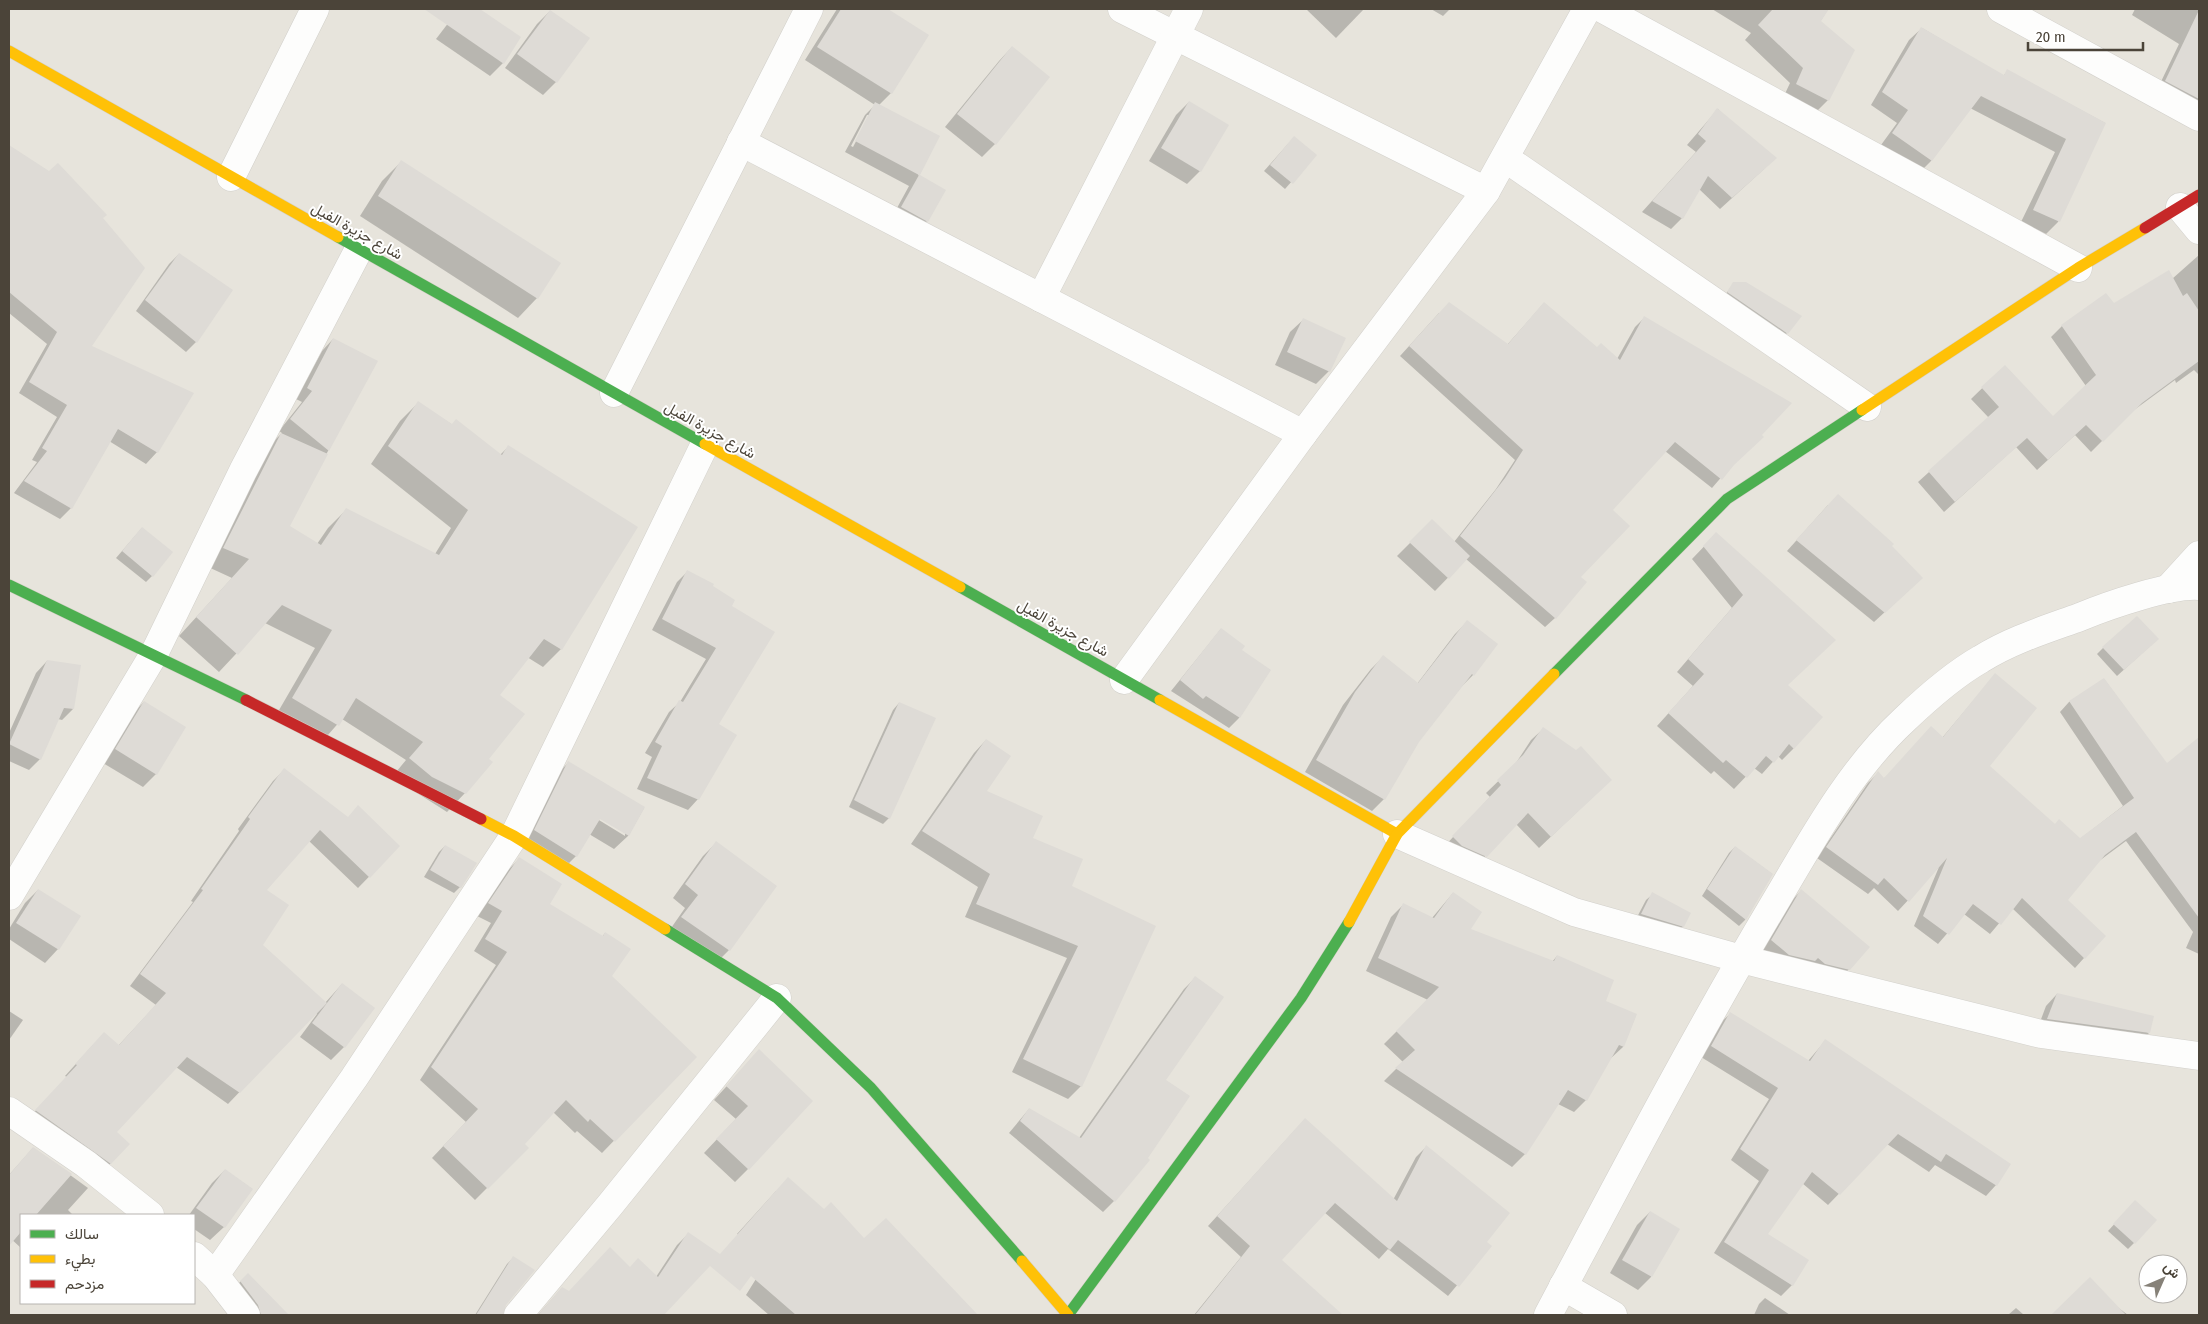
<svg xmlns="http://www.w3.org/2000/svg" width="2208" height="1324" font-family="'Fira Sans Condensed',Vazirmatn,sans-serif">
<rect width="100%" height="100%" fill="#f4f2ee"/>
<!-- residential -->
<path fill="#e7e4dc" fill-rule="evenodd" d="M9,9H2199V1315H9ZM21,1215H194V1303H21ZM2148,1264H2178V1294H2148Z"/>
<!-- shadow -->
<g fill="#0003" fill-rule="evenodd">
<polygon points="459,9 477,9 519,38 503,63 490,76 436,39"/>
<path d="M837,9H886L927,35L891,93L879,105L938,136L918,175L944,190L927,221L916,232L891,219L909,186L845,152L865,115L875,105L805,60ZM867,115H870L853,147L851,146Z"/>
<polygon points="1306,9 1364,9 1336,38"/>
<polygon points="1431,9 1450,9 1443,16"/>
<polygon points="1712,9 1828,9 1820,22 1828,100 1814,114 1783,98 1790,83 1745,40 1751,33"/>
<polygon points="2135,9 2199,9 2199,114 2157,90 2179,44 2132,15"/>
<polygon points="550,11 588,39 556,82 543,95 505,68 537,24"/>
<polygon points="1922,28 2003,76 2008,71 2105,123 2058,222 2046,234 2021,222 2055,152 1970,108 1931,161 1919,173 1881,145 1897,123 1871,105 1909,40"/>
<polygon points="1012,47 1048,77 995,144 982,157 945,127 999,61"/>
<polygon points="1189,102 1200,171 1187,184 1149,161 1176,115"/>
<polygon points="1718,109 1764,169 1720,209 1699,189 1682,218 1671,229 1642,212 1696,152 1687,145"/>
<polygon points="1288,144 1315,155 1285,189 1264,171"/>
<polygon points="9,146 49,173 102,218 90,347 157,452 146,464 109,441 71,508 60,519 14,493 37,462 32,460 57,417 19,393 47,344 9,313"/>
<polygon points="401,162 537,298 518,318 360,216 382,181"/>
<polygon points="179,254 196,342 186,352 136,311 169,264"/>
<polygon points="2199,255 2199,373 2198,374 2194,370 2176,383 2175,380 2130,413 2091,452 2075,435 2037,470 2016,447 1944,512 1918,482 1989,418 1971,399 2005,366 2053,418 2086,386 2051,337 2062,326 2172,279"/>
<polygon points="1734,283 1787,333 1781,339 1722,299"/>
<polygon points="1544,303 1597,348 1617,359 1635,327 1644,318 1731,466 1712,488 1665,451 1611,510 1579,577 1555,618 1545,627 1466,559 1435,591 1397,556 1432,521 1454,542 1496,489 1515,460 1400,356 1439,313 1507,345"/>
<polygon points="1304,319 1329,371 1316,384 1275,365 1290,332"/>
<polygon points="333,339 376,361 288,526 317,544 328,528 346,510 435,554 451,528 371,464 400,421 418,403 500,455 508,447 561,649 543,667 527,657 498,695 487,759 465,793 447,812 392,777 406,760 342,719 320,744 275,717 315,648 265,623 219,672 179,636 232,578 206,566 263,452 282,433 279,431 302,402 296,399 322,351"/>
<polygon points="1828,505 1891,546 1911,588 1874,622 1787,551"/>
<polygon points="142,528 152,576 146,582 116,558"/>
<polygon points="1716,534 1787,685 1794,748 1782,760 1778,756 1762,774 1754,768 1734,789 1714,771 1711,774 1657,726 1693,686 1677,672 1732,608 1692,559"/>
<polygon points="687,572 730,606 717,724 698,799 688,810 637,789 652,757 645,753 669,712 680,702 706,659 652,630 677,582"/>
<polygon points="1467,622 1473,675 1461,687 1418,741 1384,799 1372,811 1305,772 1343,705 1371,669 1383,657 1417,684 1455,634"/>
<polygon points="1221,629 1240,651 1270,670 1239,718 1229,728 1171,691"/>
<polygon points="2151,645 2117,676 2097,654 2103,648"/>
<polygon points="47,661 73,709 62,720 58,719 40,759 29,770 9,761 9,733 36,673"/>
<polygon points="1995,675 1988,766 2054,825 2080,839 2123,806 2060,712 2069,702 2104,679 2167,765 2199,739 2199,954 2186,948 2193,932 2126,841 2099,861 2066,900 2084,958 2075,968 2012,908 1990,934 1964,914 1938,944 1914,926 1939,867 1898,911 1874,888 1868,894 1817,858 1868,783 1878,773 1883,779 1942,738"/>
<polygon points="144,702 156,774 143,787 103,763 131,715"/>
<polygon points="899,703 889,818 883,824 849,807 893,710"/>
<polygon points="1543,729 1599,791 1539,848 1516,824 1474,868 1442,849 1490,797 1486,793 1514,766 1531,740"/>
<polygon points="986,740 985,792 1031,839 1071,887 1154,927 1081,1086 1068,1099 1012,1072 1067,958 965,917 978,887 911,844 974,753"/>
<path d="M568,763L644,808L628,836L614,849L589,834L576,856L563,869L522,844L555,776ZM595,815L625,833V836L594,817Z"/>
<polygon points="284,770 347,818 399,846 358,888 309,841 265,891 262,945 325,1003 342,984 373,1008 344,1047 331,1060 300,1037 317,1014 316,1012 228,1104 176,1067 116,1132 111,1163 99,1175 25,1122 67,1077 65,1076 93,1045 118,1046 156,1005 130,986 193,902 191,901 239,831 238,829 273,781"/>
<polygon points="716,843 729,950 716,963 669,931 685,908 673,898 703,856"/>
<polygon points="445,846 460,887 454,893 424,877 439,852"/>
<polygon points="1735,847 1772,874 1745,920 1739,926 1702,896 1729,853"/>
<polygon points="519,859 548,904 602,937 605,933 611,976 695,1057 602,1153 577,1131 575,1133 553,1112 523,1144 527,1148 475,1200 432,1158 466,1122 420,1080 496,965 474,951 491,923 477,916 507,871"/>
<polygon points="38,890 79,917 58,949 45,963 9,939 9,929 25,903"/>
<polygon points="1801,891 1849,969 1838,981 1760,952 1789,903"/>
<polygon points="1453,893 1469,929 1552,962 1557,956 1604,1001 1636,1015 1623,1047 1610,1059 1586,1100 1574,1112 1558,1104 1525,1154 1512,1167 1384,1081 1403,1062 1384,1044 1428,1000 1366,971 1391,917 1403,905 1432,918"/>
<polygon points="1653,894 1683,926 1677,932 1635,921 1646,900"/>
<polygon points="1195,978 1164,1080 1114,1201 1103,1212 1009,1133 1029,1109 1079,1138 1184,989"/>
<polygon points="2057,994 2149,1033 2137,1044 2037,1030 2046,1006"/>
<polygon points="9,1011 23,1020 9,1040"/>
<polygon points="1730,1014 1808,1061 1825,1041 1996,1185 1986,1196 1935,1165 1929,1172 1887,1144 1828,1205 1802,1183 1766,1234 1792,1285 1781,1296 1714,1253 1759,1181 1731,1160 1769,1099 1701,1057 1719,1024"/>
<polygon points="759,1051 748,1169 735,1182 704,1153 736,1119 714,1100"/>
<polygon points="1295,1130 1393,1200 1416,1157 1426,1147 1486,1242 1490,1246 1448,1296 1388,1249 1379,1259 1324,1212 1280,1260 1341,1315 1194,1315 1241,1257 1208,1226"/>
<polygon points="33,1148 88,1188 68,1210 73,1215 21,1215 21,1248 9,1237 9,1175"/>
<polygon points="225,1170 252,1189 224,1227 210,1240 194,1229 194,1215 189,1215 212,1183"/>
<polygon points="776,1191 824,1211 929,1292 905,1315 769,1315 746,1295 769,1258 737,1234"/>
<polygon points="2129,1208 2134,1243 2128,1249 2108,1231"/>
<polygon points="1650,1212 1651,1277 1638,1290 1610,1273 1637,1225"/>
<polygon points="688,1234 718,1254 662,1315 538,1315 562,1288 569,1293 630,1268 656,1277 677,1245"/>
<polygon points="513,1258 502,1315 475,1315 507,1264"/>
<polygon points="248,1274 287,1315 243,1315 227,1295"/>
<polygon points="2090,1279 2112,1303 2128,1315 2053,1315"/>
<polygon points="1765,1298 1790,1315 1754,1315 1759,1304"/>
<polygon points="2016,1308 2024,1315 2008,1315"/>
</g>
<!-- building -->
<g fill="#dedbd6">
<polygon points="424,9 480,9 521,37 504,64"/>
<polygon points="841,9 888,9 929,35 892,94 817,47"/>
<polygon points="1773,9 1829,9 1821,21 1855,50 1829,101 1796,84 1803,68 1758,25"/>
<polygon points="550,10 590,38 557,83 517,54"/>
<polygon points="2199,10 2199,99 2165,81"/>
<polygon points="1921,27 2004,75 2007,69 2106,123 2060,222 2033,210 2066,139 1981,96 1932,161 1892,133 1908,110 1882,92"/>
<polygon points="1012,46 1050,77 996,145 957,114"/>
<polygon points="1189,101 1229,125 1201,172 1161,148"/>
<polygon points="875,102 940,136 920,175 946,190 928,222 901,207 919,175 855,141"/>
<polygon points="1717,108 1777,158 1732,198 1708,176 1683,219 1652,201 1706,141 1698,134"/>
<polygon points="1294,136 1317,155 1293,184 1270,165"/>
<polygon points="9,145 49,171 58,163 107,215 103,218 145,268 92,346 194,393 158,453 118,429 72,509 24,481 47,451 42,448 67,405 29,382 57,332 9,292"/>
<polygon points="401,160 561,263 538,299 378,196"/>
<polygon points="179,253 233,290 197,343 145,300"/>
<polygon points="2169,270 2183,296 2187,293 2199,311 2199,361 2142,403 2103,442 2086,425 2048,460 2027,438 1955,502 1928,471 1999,407 1981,387 2005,365 2053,416 2096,375 2061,325 2106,293 2114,303"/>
<polygon points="1733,282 1746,282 1802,316 1788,334 1727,292"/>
<polygon points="1449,302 1508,344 1544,302 1597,347 1601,343 1620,360 1644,316 1792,403 1762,435 1764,437 1734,465 1722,480 1675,442 1613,510 1630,526 1581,577 1587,582 1556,619 1460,536 1505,478 1523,450 1409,346"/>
<polygon points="1303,318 1346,338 1330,372 1287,352"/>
<polygon points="333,338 378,361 329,451 290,419 312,391 307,388"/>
<polygon points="418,401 452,424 456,419 502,455 508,445 638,527 562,650 544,639 500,695 525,714 489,759 493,762 466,794 432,777 409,758 423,742 356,698 339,726 292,698 332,630 282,605 238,655 196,617 249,559 223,548 281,433 328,454 290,526 321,545 346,508 439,555 468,510 388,446"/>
<polygon points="1838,494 1894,544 1892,546 1923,578 1885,613 1796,540"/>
<polygon points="1432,519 1470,556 1449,579 1409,542"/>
<polygon points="142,527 173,552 153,577 122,551"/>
<polygon points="1716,532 1836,640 1788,685 1823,717 1794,749 1789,744 1774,763 1766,756 1747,778 1726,760 1723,763 1668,713 1704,674 1688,659 1743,595 1703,546"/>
<polygon points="687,570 714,584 713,586 735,600 732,606 775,632 719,724 737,735 699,800 647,778 662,746 655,742 679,700 683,702 716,648 662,619"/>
<polygon points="2137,616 2159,639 2124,670 2102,647"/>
<polygon points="1467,620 1498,644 1474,676 1472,674 1419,742 1385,800 1316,760 1355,692 1383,655 1418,683"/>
<polygon points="1221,628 1245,646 1242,650 1271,670 1240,718 1206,696 1203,699 1180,680"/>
<polygon points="47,660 81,665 74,709 64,708 41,760 9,744"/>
<polygon points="1995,673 2037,708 1990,766 2055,824 2059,819 2080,838 2134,798 2069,701 2104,678 2167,763 2199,737 2199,918 2136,832 2105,855 2068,900 2106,936 2085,959 2022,898 2001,925 1973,904 1949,935 1923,916 1947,858 1909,902 1884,878 1878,885 1826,847 1878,771 1884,778 1931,726 1943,737"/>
<polygon points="144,701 186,727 157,775 115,749"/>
<polygon points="899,702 936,718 890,819 854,800"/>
<polygon points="1543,727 1576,750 1581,746 1612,780 1551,837 1528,813 1487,857 1462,846 1452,836 1501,785 1497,780 1523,755"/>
<polygon points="986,739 1011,756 987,791 1043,816 1033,838 1083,859 1072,886 1156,926 1082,1087 1023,1059 1078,946 976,904 990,874 922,831"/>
<polygon points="568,761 645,807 629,836 600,819 577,857 534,830"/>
<polygon points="284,768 348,817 358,805 400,846 370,878 320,830 267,890 289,905 263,945 327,1003 240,1093 187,1057 117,1132 130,1144 111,1164 35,1110 77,1065 75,1064 104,1032 119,1045 166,993 140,974 203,890 201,889 250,819 248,817"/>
<polygon points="716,841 777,886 730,951 681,917 698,895 685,884"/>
<polygon points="445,845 477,863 461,888 430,870"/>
<polygon points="1735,846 1773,874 1746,920 1707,889"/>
<polygon points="519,857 562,884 550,904 603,936 605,932 631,949 612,976 697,1057 615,1142 590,1119 588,1122 566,1100 525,1144 529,1148 488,1189 443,1146 478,1109 431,1067 507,952 485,939 502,911 488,903"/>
<polygon points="38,889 81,916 59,950 16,923"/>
<polygon points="1801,889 1870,947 1850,970 1825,964 1818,958 1815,961 1789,955 1771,940"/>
<polygon points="1453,892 1482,912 1471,929 1554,961 1557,955 1614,980 1606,1001 1637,1014 1624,1047 1619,1045 1587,1101 1568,1090 1526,1155 1395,1068 1415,1050 1396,1031 1439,987 1378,958 1403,903 1434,918"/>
<polygon points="1652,892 1691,913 1684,927 1641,914"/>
<polygon points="1195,976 1224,997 1166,1080 1190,1096 1148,1158 1150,1160 1115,1202 1020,1121 1029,1108 1081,1138"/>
<polygon points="342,983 375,1008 345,1048 312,1023"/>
<polygon points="2057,993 2154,1016 2150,1033 2047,1019"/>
<polygon points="1730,1012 1810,1061 1825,1039 2011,1164 1997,1186 1946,1154 1941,1162 1898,1134 1840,1195 1812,1172 1768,1234 1809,1260 1793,1286 1724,1242 1769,1170 1740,1149 1778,1088 1711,1046"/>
<polygon points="759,1049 813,1101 749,1170 716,1139 748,1106 726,1086"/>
<polygon points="1305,1118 1397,1201 1426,1145 1510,1213 1487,1242 1492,1246 1459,1287 1398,1240 1390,1250 1335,1203 1282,1260 1343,1315 1195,1315 1250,1246 1217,1216"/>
<polygon points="33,1147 72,1174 36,1215 21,1215 21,1232 9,1246 9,1175"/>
<polygon points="225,1169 253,1189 225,1228 196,1208"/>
<polygon points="788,1177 824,1209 831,1202 864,1238 886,1218 978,1315 796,1315 751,1276 740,1291 710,1266 664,1315 538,1315 562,1287 569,1291 610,1247 630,1267 638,1258 658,1277 688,1232 720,1254"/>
<polygon points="2135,1200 2157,1220 2135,1244 2113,1224"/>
<polygon points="1650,1211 1680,1229 1652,1277 1622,1260"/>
<polygon points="513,1256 535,1270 506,1305 503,1315 476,1315"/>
<polygon points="248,1273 289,1315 261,1315 258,1305 240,1281"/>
<polygon points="2090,1277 2126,1315 2051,1315"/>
</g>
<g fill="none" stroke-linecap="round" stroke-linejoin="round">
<defs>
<g id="street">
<polyline points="1122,9 1486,191"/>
<polyline points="1603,9 2078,268"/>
<polyline points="2001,9 2199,117"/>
<polyline points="741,142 1303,434"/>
<polyline points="1505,158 1867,407"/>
<polyline points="231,177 315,9"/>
<polyline points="2180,207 2199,230"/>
<polyline points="1041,298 1189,9"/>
<polyline points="614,393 809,9"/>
<polyline points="2168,589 2199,555"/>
<polyline points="1124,680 1303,434 1486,191 1587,9"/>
<polyline points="1397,834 1574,912 1741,959 2041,1034 2199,1056"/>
<polyline points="9,896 154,654 243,471 359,249"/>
<polyline points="9,1111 86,1164 150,1215"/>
<polyline points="194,1256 215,1275 246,1315"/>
<polyline points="215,1275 354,1078 514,836 705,444"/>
<polyline points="1563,1286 1613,1315"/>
<polyline points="518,1315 610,1205 777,998"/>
<path d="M1548,1315C1621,1178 1694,1038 1774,904C1812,840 1849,771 1904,720C1927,698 1953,675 1981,659C2011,640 2047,629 2080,617C2109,605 2170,584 2199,586"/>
</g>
<g id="fast">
<polyline points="338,237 705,444"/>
<polyline points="9,585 246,700"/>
<polyline points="960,587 1160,700"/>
<polyline points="1554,674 1727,499 1862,410"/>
<polyline points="665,929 777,998 871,1088 1022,1261"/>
<polyline points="1068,1315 1301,998 1349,922"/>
</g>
<g id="slow">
<polyline points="9,51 338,237"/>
<polyline points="1862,410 2078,268 2145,228"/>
<polyline points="705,444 960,587"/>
<polyline points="1160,700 1397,834"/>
<polyline points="481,819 514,836 665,929"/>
<polyline points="1349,922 1397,834 1554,674"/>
<polyline points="1022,1261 1068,1315"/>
</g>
<g id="jam">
<polyline points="2145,228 2199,195"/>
<polyline points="246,700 481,819"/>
</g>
</defs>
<!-- street casing -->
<use href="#street" stroke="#d2d0cb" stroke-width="29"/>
<!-- fast casing -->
<use href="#fast" stroke="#d3cfc5" stroke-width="12"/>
<!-- slow casing -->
<use href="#slow" stroke="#d3cfc5" stroke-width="12"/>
<!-- jam casing -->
<use href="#jam" stroke="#d3cfc5" stroke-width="12"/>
<!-- street -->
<use href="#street" stroke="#fdfdfc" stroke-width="28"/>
<!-- fast -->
<use href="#fast" stroke="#4caf50" stroke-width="11"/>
<!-- slow -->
<use href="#slow" stroke="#ffc107" stroke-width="11"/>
<!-- jam -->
<use href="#jam" stroke="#c62828" stroke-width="11"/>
</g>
<g text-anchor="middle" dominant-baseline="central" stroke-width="4" stroke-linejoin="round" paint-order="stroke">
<!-- street labels -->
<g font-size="15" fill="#4b4439" stroke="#fff">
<text transform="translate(357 231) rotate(29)">شارع جزيرة الفيل</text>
<text transform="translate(710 430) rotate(29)">شارع جزيرة الفيل</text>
<text transform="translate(1063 628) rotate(29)">شارع جزيرة الفيل</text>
</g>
</g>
<!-- border -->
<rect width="2208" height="1324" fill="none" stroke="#4b4439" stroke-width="20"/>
<!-- legend -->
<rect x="20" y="1214" width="175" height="90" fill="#ffffff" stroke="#b7b4b0"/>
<rect x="30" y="1230" width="25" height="8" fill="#4caf50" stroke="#b7b4b0"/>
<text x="65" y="1239" font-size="15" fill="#4b4439">سالك</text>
<rect x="30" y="1255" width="25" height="8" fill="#ffc107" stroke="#b7b4b0"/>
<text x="65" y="1264" font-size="15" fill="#4b4439">بطيء</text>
<rect x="30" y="1280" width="25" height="8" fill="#c62828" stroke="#b7b4b0"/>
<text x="65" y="1289" font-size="15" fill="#4b4439">مزدحم</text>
<!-- north arrow -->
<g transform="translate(2163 1279) rotate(45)"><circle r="24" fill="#ffffff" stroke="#b7b4b0"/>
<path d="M0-4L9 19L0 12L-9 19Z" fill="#868178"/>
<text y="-8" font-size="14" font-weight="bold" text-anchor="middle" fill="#4b4439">ش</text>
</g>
<!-- scale -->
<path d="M2028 42v8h115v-8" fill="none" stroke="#4b4439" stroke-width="2.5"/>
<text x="2036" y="42" font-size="15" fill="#4b4439" stroke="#ffffff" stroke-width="4" paint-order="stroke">20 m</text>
</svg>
